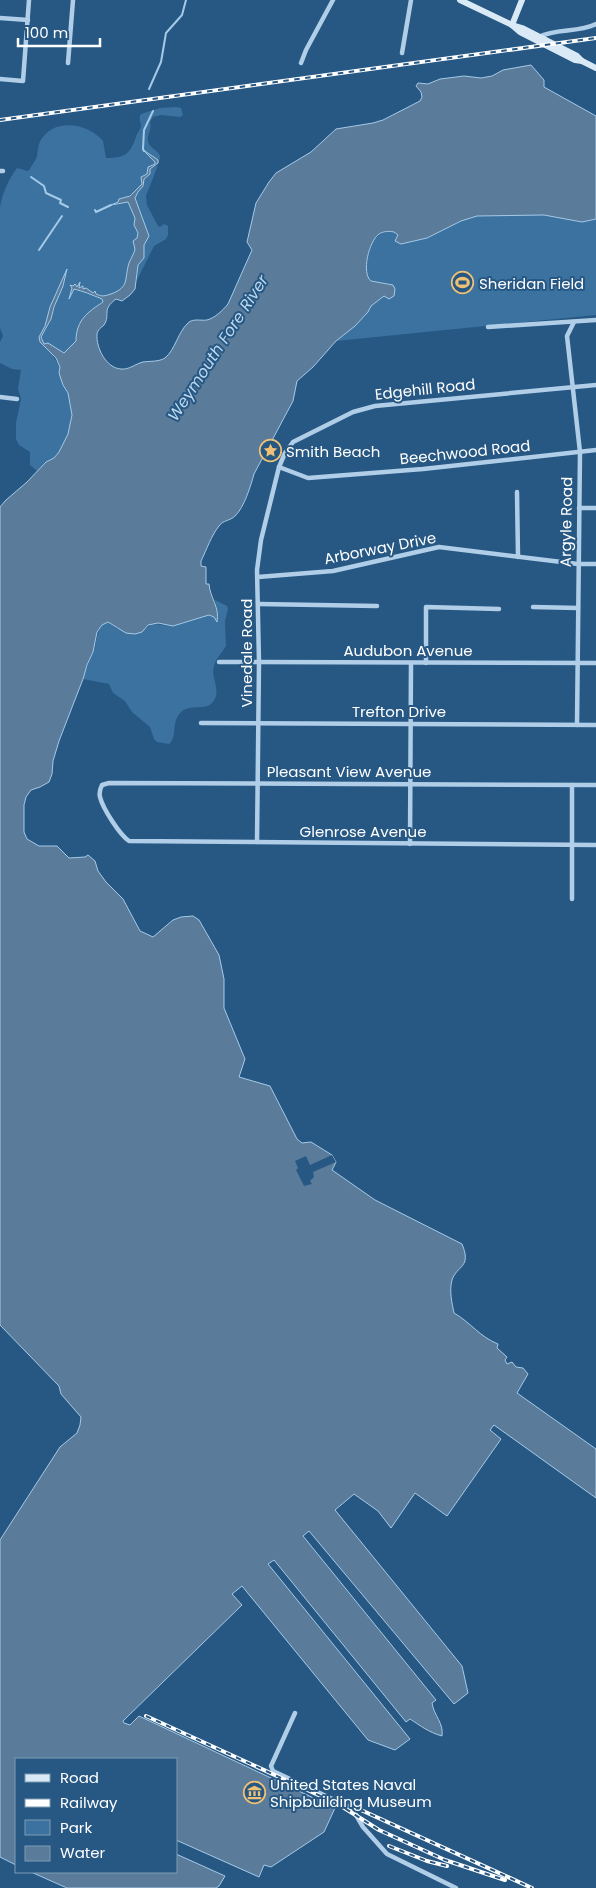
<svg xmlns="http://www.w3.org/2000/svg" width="596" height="1888" font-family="Poppins,sans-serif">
<rect width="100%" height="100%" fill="#275884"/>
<!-- green -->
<g fill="#3b72a0">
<path d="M175,107L181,108L183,115L180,117L161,115L153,117L150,122C152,131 147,134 148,141C149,148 158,150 160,156C161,160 148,190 146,196L147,205L158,226L160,227L164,224L168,226V235L166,239L154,246L137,280L138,265L144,258V245L149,236L135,198L144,184V179L149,175L150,168L158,165L157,160L142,149L156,162L155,164L149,166L147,174L142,176C142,178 143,181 142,184C139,191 119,201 112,205L128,202L135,218L134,225L138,233L137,238L133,243L135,249L129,264L127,279L124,285L120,291L105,297L83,289L82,287L81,288L70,286L72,288L70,297L74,289H76L102,299L103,302C88,312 76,321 76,341L65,353L48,344H44L41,337L49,324L66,273L65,274L50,307L46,324L39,337L40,342L53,356L60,367L63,385L68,393L72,415L68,434L59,452L54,458L45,462L37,471L30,465V452L19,445L16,439V423L21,399L18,389L21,370L12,369L0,363V342L3,336L0,328V207C3,192 8,180 17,168L28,171L30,169C32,165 36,160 37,156C38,149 38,143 43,137C57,118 89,124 103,141L106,158C124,158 130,155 136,137C137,133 141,129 141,126C141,121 138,119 141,114L160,108Z"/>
<path d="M515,214L544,215L582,222L596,219V315L336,341L355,326L368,312L371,306L384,295L388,283C383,283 372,283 369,280C363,274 369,248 373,241C377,235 389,227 396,233C399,236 400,241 401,244L427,238L461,221L477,216Z"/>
<path d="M215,600L227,606L228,609L225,621L226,646C222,653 216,658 214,666C210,678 223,692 212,703C204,712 187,701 178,716C172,725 177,738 169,744L157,742L154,739L150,727L132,712L125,701L113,693L109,684L83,679C86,669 89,662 93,653C98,641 95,629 107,622L118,629L142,632C155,618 159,628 174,625C186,623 197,619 209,615L214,617L216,621L218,615Z"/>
</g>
<!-- water -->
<g fill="#5a7c9a" stroke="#a5cae8">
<path d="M531,65L544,80V87L596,116V219L582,222L544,215L477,216L461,221L427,238L401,244L395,241L398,235L394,232C389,231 384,231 379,234C369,241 361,273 371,281L393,285L395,289L394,296L389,299L384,296L371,306L368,312L355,326L336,341L313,367L297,381L293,401L254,474C251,485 244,508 235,516C230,521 223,520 219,526C211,536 207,549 201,561V566L206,567V584H209C210,598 220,607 217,622L214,617L209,615L173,626L158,623L148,625L142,632L135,634L126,633L108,622L102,625L97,632L93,652L87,665L83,679L59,741L53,761L52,774L49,782L40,787L31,790L26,797L24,805V832L27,839L39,846H57L69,858L85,857L88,855L95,861L98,871L106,882L123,899L140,931L153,937L173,920L181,917L193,916L199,920L219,955L224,979V1008L245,1059L239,1077L270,1086L297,1139L302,1143L311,1142L332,1155L336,1162L332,1170L375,1200L462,1244C472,1268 457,1265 452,1280C449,1291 452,1303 454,1313C470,1322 480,1337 498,1344L497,1348L507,1357L505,1360L507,1364L512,1362L516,1367L523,1368L528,1374L517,1393L596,1449V1498L494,1425L490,1430L501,1439L447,1516L415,1493L391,1528L378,1511L354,1494L335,1510L462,1666L468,1693L454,1704L309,1531L303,1536L436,1700L432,1703C434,1716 444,1723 442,1736C428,1732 421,1726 410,1719L406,1722L274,1560L268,1564L410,1739L395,1750L368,1740L242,1586L232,1594L242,1605L123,1721L124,1723L130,1725L139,1716L335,1808L324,1832L271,1867L264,1865L259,1877L176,1840V1759H16V1865L0,1857V1540L60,1447L77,1433L80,1425L81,1417L61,1394L59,1386L0,1325V507L6,500L27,482L46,462L54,458L59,452L68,434L72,415L68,393L63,385L59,373L60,367L56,358L40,342L39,337L45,326L50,307L67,269L63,286L54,307L51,319L41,337L44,344L48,343L64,353L76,341C76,320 88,312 103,302L102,299C92,295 83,291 74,289L69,299L72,288L70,285L73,286L75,284L77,287L80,282L79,288L83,286V289L86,288L93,293L95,291L96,294C103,297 104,296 111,294C130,287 124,279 129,263C131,258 134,254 135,249L133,241L137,238L138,233L134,225L135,218L128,202L111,205L118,202L119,199L130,196L142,184L141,177L147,174L148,167L155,164V162L142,149L158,160V163L150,169V174L144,179L143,186L138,192L135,198L149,236L144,245V258L138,265L135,289L130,295L122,301L116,299C101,310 111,314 104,325C101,328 98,329 97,334C96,348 106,368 121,369C129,370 135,364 143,362C149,361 159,362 165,358C175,350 178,332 188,323C193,318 201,321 207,320C215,318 223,310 228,304L252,250L247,242L256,203L269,182L276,173L311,152L336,129L373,123L383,120L420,101L422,97L421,92L416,86L418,83L428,84L440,79L464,76L481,78L492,76L503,70Z"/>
<polygon points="176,1854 225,1876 219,1886 216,1888 67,1888 31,1872 176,1872"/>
</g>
<!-- pier -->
<polygon fill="#275884" points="332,1155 336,1162 313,1172 314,1177 310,1181 312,1184 304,1186 296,1170 298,1168 295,1161 306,1156 310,1165"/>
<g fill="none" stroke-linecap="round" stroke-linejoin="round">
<!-- stream -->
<g stroke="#a5cae8" stroke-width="2">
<polyline points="149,89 161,62 166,33 182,15 186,0"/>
<polyline points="144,151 143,149 144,130 153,111"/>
<polyline points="31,177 44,186 46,193 61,200 60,203 68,207"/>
<polyline points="95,210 96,212 111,205"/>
<polyline points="39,250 62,216"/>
</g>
<!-- street -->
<g stroke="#b0cee7" stroke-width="4.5">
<polyline points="0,18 28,20"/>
<path d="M539,37C556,28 578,33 596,24"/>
<polyline points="402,53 411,0"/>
<polyline points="68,63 73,0"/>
<polyline points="301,63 306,50 333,0"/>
<polyline points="0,79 23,81 29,0"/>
<polyline points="0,171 3,171"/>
<polyline points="574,322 567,336 580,452 577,725"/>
<polyline points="488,327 596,320"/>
<polyline points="0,397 17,399"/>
<polyline points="279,467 308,478 423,469 596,450"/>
<polyline points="517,492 518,557"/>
<polyline points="579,508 596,508"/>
<polyline points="258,577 333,571 439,547 578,564 596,564"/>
<polyline points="259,604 377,606"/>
<polyline points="533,607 578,608"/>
<polyline points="219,662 596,663"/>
<polyline points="426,663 426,607 499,609"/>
<polyline points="201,723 596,725"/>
<polyline points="572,785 572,899"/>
<path d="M596,785L109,783L102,785C100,789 99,793 100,797C103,809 120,835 129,841L596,845"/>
<polyline points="257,842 259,662 257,570 261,540 279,467 285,453 293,442 353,412 375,406 596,385"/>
<polyline points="410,844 411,663"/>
<polyline points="295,1713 271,1766 273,1771 345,1805 356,1815 363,1827 387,1854 456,1888"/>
</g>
<!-- secondary -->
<g stroke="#dae9f6" stroke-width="6">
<polyline points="460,0 512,25 522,28 577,56 582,61"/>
<polyline points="512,25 522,0"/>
<polyline points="513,26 520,32 575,60 582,61 596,68"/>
</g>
<defs>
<g id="rail">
<polyline points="0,120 596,38"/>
<polyline points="146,1716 338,1804 379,1830 445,1860 505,1880"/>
<polyline points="350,1805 532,1888"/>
<polyline points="389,1846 427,1861 447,1866"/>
</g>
</defs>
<!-- rail casing -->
<use href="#rail" stroke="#fff" stroke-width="4"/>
<!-- rail -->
<use href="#rail" stroke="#275884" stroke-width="2" stroke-dasharray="5.5" stroke-linecap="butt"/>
</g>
<!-- icons -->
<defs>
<symbol id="stadium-ring" viewBox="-11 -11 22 22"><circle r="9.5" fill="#275884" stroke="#f0c175" stroke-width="1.5"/><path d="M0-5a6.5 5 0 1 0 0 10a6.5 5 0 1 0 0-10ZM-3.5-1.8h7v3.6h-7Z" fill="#f0c175"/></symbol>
<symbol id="sight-ring" viewBox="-11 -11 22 22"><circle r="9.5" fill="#275884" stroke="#f0c175" stroke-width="1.5"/><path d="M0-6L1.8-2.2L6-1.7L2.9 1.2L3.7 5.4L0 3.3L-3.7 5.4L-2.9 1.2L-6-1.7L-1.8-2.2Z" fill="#f0c175"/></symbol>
<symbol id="museum-ring" viewBox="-11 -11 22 22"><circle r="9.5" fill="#275884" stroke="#f0c175" stroke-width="1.5"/><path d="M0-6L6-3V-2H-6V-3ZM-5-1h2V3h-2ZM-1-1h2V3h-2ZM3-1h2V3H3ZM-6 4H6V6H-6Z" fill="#f0c175"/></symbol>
</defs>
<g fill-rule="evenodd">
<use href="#stadium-ring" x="450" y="270" width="25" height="25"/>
<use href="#sight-ring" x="258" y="438" width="25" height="25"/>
<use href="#museum-ring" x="242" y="1780" width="25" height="25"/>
</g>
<g text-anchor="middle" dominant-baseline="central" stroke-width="4" stroke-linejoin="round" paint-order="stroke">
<!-- poi labels -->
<g font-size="15" fill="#fff" stroke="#275884" text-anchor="start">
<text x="479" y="283">Sheridan Field</text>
<text x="286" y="451">Smith Beach</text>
<text x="270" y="1784">United States Naval<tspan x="270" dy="17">Shipbuilding Museum</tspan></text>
</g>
<!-- street labels -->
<g font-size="15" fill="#fff" stroke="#275884">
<text transform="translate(425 389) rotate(-6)">Edgehill Road</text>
<text transform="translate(465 452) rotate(-6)">Beechwood Road</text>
<text transform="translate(566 522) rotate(-89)">Argyle Road</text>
<text transform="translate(380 548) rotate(-11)">Arborway Drive</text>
<text x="408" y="650">Audubon Avenue</text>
<text transform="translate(246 653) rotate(-90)">Vinedale Road</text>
<text x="399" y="711">Trefton Drive</text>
<text x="349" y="771">Pleasant View Avenue</text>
<text x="363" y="831">Glenrose Avenue</text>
</g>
<!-- water labels -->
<g font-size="16" font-style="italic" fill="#bcd8ef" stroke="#275884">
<text transform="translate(218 348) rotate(-57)">Weymouth Fore River</text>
</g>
</g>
<!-- legend -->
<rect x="15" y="1758" width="162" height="115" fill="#275884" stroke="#7d9bb5"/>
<rect x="25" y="1774" width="25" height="8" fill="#dae9f6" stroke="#7d9bb5"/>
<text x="60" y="1783" font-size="15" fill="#ffffff">Road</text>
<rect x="25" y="1799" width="25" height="8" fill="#ffffff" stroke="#7d9bb5"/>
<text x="60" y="1808" font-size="15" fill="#ffffff">Railway</text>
<rect x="25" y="1820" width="25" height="15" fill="#3b72a0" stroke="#7d9bb5"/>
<text x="60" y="1833" font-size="15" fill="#ffffff">Park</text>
<rect x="25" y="1846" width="25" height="15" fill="#5a7c9a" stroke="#7d9bb5"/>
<text x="60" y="1858" font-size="15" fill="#ffffff">Water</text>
<!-- scale -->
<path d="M18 38v8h82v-8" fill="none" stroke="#ffffff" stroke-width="2.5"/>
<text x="25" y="38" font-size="15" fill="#ffffff" stroke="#275884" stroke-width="4" paint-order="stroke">100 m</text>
</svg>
